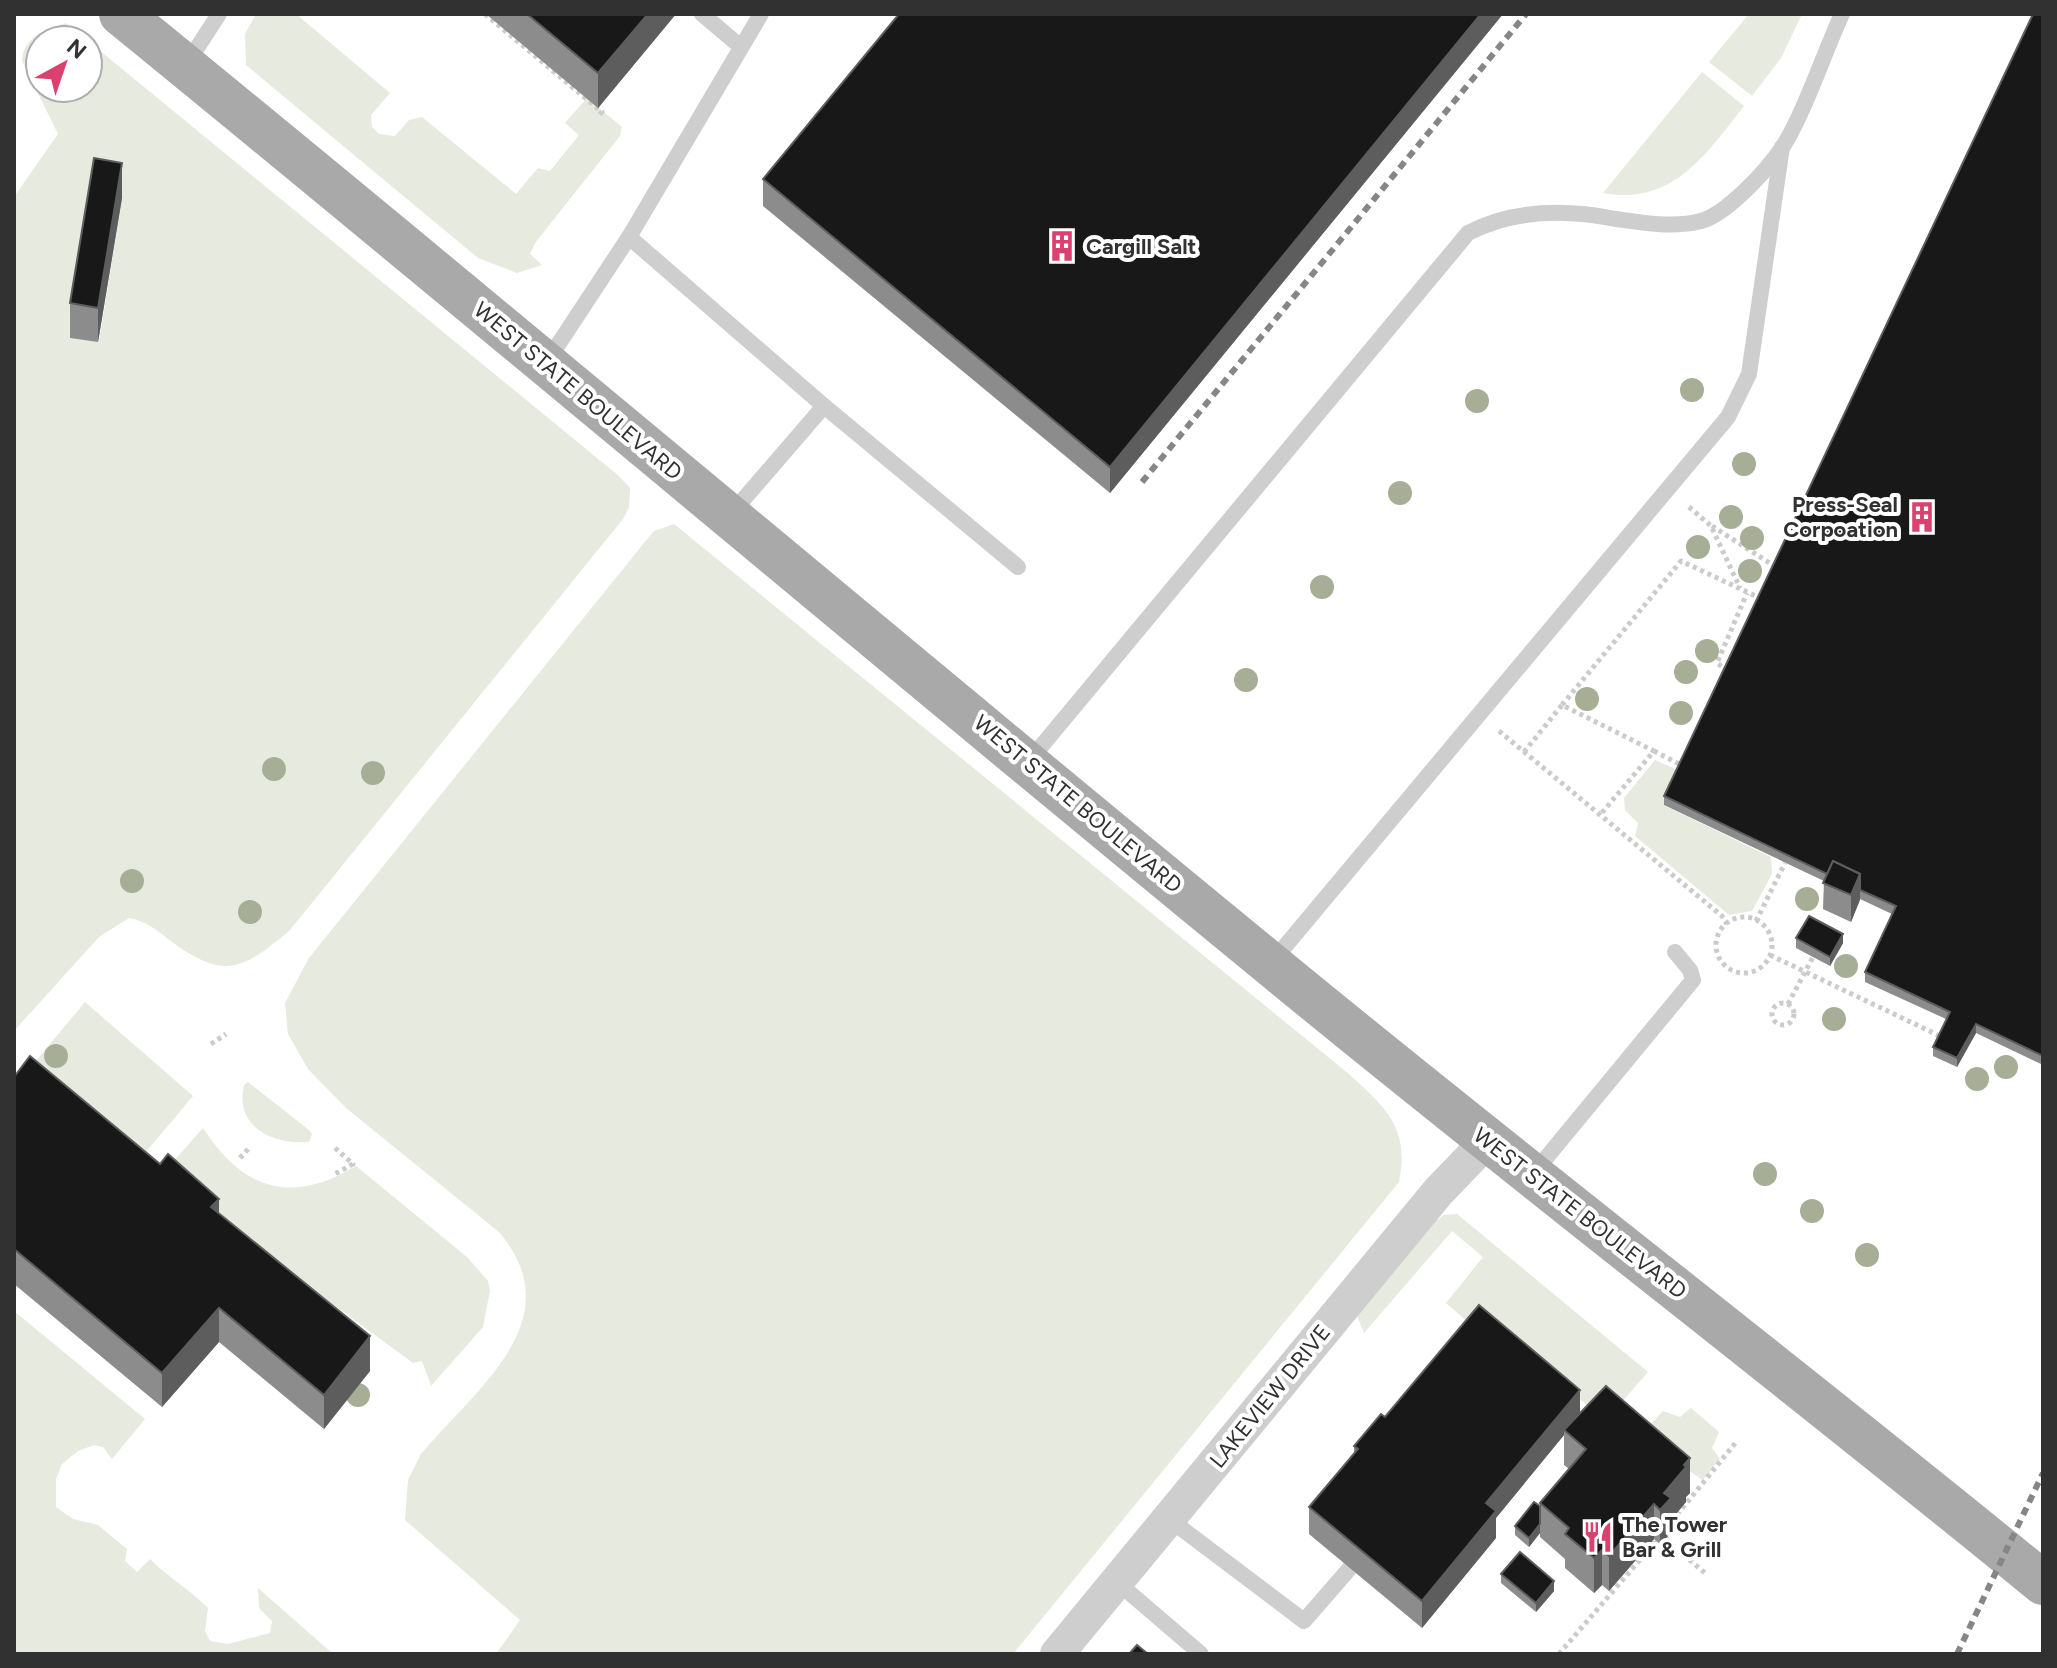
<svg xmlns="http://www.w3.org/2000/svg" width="2057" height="1668" font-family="Figtree,sans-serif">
<rect width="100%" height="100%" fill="#fff"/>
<!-- green -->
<g fill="#e7eade" fill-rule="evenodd">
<polygon points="256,14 296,14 390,93 371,115 372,127 379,134 395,136 409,120 422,117 516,194 538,168 550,171 579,135 565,123 587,98 622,127 620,136 535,243 530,254 542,265 517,273 478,258 246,65 245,34"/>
<polygon points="1749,14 1802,14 1781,58 1752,96 1709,62"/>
<path d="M66,23L86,40H40V88H88V41L619,476L630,488L629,507L623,519L290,930C240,973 222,979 168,939C156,929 145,921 129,918L99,937L14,1031V197L58,134L22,61C23,37 46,29 66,23ZM122,198L99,342L70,338Z"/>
<path d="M1702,72L1744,106C1706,154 1673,206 1603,193Z"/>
<path d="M674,524L1349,1074C1386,1108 1410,1128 1399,1182L1013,1654H496L520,1620L405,1520L408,1480L421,1454C474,1390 574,1320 499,1232L346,1108L308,1069L288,1034L285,1003L309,958L644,543L654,531Z"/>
<polygon points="1655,760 1680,771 1665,806 1771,857 1772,874 1752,911 1729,915 1635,836 1638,823 1625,810 1624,798"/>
<polygon points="85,1002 193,1096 129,1172 14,1087"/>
<path d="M248,1082L309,1130L312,1134L309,1142C274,1145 234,1128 244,1085Z"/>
<path d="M203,1128C243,1190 291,1205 356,1166L467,1257L488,1281L490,1291L483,1327L431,1386L422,1361L413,1363L179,1191L171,1164Z"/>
<polygon points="1457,1214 1648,1372 1600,1427 1588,1406 1488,1323 1470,1324 1446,1303 1483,1257 1452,1231 1364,1333 1357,1316 1434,1222 1444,1215"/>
<path d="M14,1311L145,1419L112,1459L103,1447L94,1445L78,1451L62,1464L56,1479V1507L73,1519L98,1525L127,1549L125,1561L137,1572L150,1559C168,1577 190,1590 208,1608L205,1631L210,1641L228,1644L270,1633L272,1621L259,1608L258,1588L333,1654H14Z"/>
<polygon points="1691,1408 1719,1432 1712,1448 1720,1459 1703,1480 1685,1468 1646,1429 1663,1411 1680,1417"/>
</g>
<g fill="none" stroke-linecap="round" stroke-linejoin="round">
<!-- path -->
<g stroke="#cbcbcb" stroke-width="5" stroke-dasharray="4 4" stroke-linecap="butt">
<polyline points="485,14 602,112 597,117"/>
<polyline points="1689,507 1711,526 1740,588"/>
<polyline points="1712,526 1776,567"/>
<polyline points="1728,671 1717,663 1747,593"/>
<polyline points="1562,705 1681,561 1762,599"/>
<polyline points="1499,731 1722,916 1727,924"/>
<polyline points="1654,751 1683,766"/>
<polyline points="1524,752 1562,705 1654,751 1600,815"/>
<circle cx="1744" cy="945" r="28"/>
<polyline points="1756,921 1785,863"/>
<polyline points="1770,955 1942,1037"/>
<circle cx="1783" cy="1014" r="11"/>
<polyline points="1788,1004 1813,957"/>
<polyline points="211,1044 226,1034"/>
<polyline points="335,1148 353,1164 335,1174"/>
<polyline points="240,1158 249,1148"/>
<polyline points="1667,1527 1737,1441"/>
<polyline points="1665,1539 1705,1573"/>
<polyline points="1654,1542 1662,1546 1674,1531 1668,1525"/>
<polyline points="1559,1654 1656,1541"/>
</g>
<!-- lane -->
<g stroke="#cecece" stroke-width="16">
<polyline points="702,14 741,47"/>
<polyline points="186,65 219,14"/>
<polyline points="629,237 824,406 1018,567"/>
<polyline points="546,363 629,237 761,14"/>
<polyline points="730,515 824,406"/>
<path d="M1029,761L1468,233C1514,209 1566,209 1616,219C1643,223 1674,228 1701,221C1727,214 1767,170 1782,148C1804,114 1824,53 1842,14"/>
<polyline points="1271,963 1728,417 1749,374 1782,147"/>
<polyline points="1532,1175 1693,980 1690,970 1675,952"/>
<polyline points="1169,1519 1304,1621 1350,1568"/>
<polyline points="1117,1582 1201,1654"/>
</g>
<!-- street -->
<polyline stroke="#cecece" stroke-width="34" points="1057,1654 1438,1192 1487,1141"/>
<!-- primary -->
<path stroke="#a9a9a9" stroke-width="44" d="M121,14C508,329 888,651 1274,967C1528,1176 1789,1375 2043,1583"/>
<!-- rail -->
<g stroke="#868686" stroke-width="6" stroke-dasharray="8 6" stroke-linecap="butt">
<polyline points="1142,482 1526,14"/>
<polyline points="1957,1654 2043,1473"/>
</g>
</g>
<!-- trees -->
<g fill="#a6ae96">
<circle cx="1692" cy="390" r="12"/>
<circle cx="1477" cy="401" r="12"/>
<circle cx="1744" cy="464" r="12"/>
<circle cx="1400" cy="493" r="12"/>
<circle cx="1731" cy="517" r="12"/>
<circle cx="1752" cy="538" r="12"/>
<circle cx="1698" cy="547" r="12"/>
<circle cx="1750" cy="571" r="12"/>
<circle cx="1322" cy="587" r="12"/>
<circle cx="1707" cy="651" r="12"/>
<circle cx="1686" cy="672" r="12"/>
<circle cx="1246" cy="680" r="12"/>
<circle cx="1587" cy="699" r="12"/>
<circle cx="1681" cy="713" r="12"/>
<circle cx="274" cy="769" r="12"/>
<circle cx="373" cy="773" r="12"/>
<circle cx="132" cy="881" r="12"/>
<circle cx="1807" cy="899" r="12"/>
<circle cx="250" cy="912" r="12"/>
<circle cx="1846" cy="966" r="12"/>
<circle cx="1834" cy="1019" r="12"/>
<circle cx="56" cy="1056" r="12"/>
<circle cx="2006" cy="1067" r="12"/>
<circle cx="1977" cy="1079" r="12"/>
<circle cx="1765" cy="1174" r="12"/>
<circle cx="1812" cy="1211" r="12"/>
<circle cx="1867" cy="1255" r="12"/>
<circle cx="358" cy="1395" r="12"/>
</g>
<!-- wall -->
<g fill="#8c8c8c">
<polygon points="486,14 676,14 598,108"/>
<polygon points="1503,14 1110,493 763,206 763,179"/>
<polygon points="2043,14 2043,1065 1976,1033 1957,1067 1933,1056 1933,1047 1946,1019 1865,982 1865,972 1892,914 1860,899 1851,922 1823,909 1824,881 1664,805 1664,796"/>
<polygon points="122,198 98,342 70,338 70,303"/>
<polygon points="1796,938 1843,943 1830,966 1796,948"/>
<polygon points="14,1077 219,1214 370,1371 324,1429 219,1342 162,1407 14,1284"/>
<polygon points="1580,1414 1690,1493 1686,1497 1686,1502 1671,1520 1671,1533 1660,1544 1654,1539 1609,1591 1602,1585 1594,1593 1565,1568 1565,1559 1540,1537 1540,1533 1529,1547 1515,1535 1515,1526 1540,1506 1540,1503 1569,1469 1564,1465 1564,1435 1496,1518 1496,1538 1422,1628 1309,1534 1309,1507 1354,1453 1354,1446 1385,1417"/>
<polygon points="1501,1574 1554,1591 1536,1612 1501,1583"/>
</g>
<!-- shaded-wall -->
<g fill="#5d5d5d">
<polygon points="648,14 676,14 598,108 598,73"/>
<polygon points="1481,14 1503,14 1110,493 1110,467"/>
<polygon points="122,163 122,198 98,342 98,308"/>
<polygon points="1860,874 1860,900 1851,922 1851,895"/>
<polygon points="1843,934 1843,943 1830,966 1830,957"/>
<polygon points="1976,1024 1976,1033 1957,1067 1957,1058"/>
<polygon points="219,1199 219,1233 211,1207"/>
<polygon points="219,1308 219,1342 162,1407 162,1373"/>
<polygon points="370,1336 370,1371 324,1429 324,1395"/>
<polygon points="1580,1390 1580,1416 1564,1430 1564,1435 1496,1518 1496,1538 1422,1628 1422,1601 1486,1503"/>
<polygon points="1690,1458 1690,1493 1686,1497 1686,1502 1671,1520 1671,1533 1660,1544 1660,1510 1664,1493"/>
<polygon points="1654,1504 1654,1539 1609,1591 1609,1556"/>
<polygon points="1540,1524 1540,1533 1529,1547 1529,1538"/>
<polygon points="1602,1550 1602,1585 1594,1593 1594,1558"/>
<polygon points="1554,1581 1554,1591 1536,1612 1536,1603"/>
</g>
<!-- building -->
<g fill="#181818" stroke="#5d5d5d" stroke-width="2">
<polygon points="527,14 648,14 598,73"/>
<polygon points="899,14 1481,14 1110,467 763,179"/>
<polygon points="2033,14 2043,14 2043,1056 1976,1024 1957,1058 1933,1047 1950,1012 1865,972 1896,906 1860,890 1860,874 1833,861 1827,874 1664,796"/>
<polygon points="94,158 122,163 98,308 70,303"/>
<polygon points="1833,861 1860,874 1851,895 1823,883"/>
<polygon points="1809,916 1843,934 1830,957 1796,938"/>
<polygon points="30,1056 160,1164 168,1154 219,1199 211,1207 370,1336 324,1395 219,1308 162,1373 14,1249 14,1077"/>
<polygon points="1479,1305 1580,1390 1486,1503 1496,1511 1422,1601 1309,1507 1358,1449 1354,1446 1381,1414 1385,1417"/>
<polygon points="1606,1386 1690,1458 1684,1465 1686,1467 1664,1493 1671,1498 1660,1510 1654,1504 1609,1556 1602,1550 1594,1558 1565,1534 1569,1528 1540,1503 1586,1449 1564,1430"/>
<polygon points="1534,1502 1540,1506 1540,1524 1529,1538 1515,1526"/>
<polygon points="1520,1552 1554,1581 1536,1603 1501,1574"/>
<polygon points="1137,1645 1148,1654 1129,1654"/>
</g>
<!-- icons -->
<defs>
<symbol id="building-bare" viewBox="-9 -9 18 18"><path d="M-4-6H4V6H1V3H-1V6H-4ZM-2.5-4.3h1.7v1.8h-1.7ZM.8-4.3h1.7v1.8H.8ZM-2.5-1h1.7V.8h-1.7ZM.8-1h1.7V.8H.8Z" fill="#da416f" stroke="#fff" stroke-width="2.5" paint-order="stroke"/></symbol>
<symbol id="restaurant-bare" viewBox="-9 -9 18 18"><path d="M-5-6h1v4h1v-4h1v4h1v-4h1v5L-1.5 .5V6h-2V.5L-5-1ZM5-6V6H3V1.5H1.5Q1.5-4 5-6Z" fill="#da416f" stroke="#fff" stroke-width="2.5" paint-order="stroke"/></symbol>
</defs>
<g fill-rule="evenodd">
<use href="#building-bare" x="1040" y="224" width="44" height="44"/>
<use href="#building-bare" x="1900" y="495" width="44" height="44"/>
<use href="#restaurant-bare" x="1576" y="1515" width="44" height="44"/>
</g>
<g text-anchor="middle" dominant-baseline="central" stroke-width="8" stroke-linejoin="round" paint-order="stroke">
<!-- poi labels -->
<g font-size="22" font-weight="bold" fill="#313131" stroke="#fff" text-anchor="start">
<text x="1086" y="246">Cargill Salt</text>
<text x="1898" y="504" text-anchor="end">Press-Seal<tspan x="1898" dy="25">Corpoation</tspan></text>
<text x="1622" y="1524">The Tower<tspan x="1622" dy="25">Bar &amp; Grill</tspan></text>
</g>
<!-- street labels -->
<g font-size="22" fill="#313131" stroke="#fff">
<text transform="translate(578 391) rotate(40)">WEST STATE BOULEVARD</text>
<text transform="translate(1078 804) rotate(40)">WEST STATE BOULEVARD</text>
<text transform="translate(1580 1213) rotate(38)">WEST STATE BOULEVARD</text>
<text transform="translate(1270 1396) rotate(-51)">LAKEVIEW DRIVE</text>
</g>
</g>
<!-- border -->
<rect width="2057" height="1668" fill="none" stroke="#313131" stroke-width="32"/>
<!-- north arrow -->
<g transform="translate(64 64) rotate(40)"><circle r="38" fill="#ffffff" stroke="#adadad" stroke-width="2"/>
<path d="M0-6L14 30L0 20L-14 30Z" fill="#da416f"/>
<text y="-12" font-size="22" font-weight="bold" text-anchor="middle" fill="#313131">N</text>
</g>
</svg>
